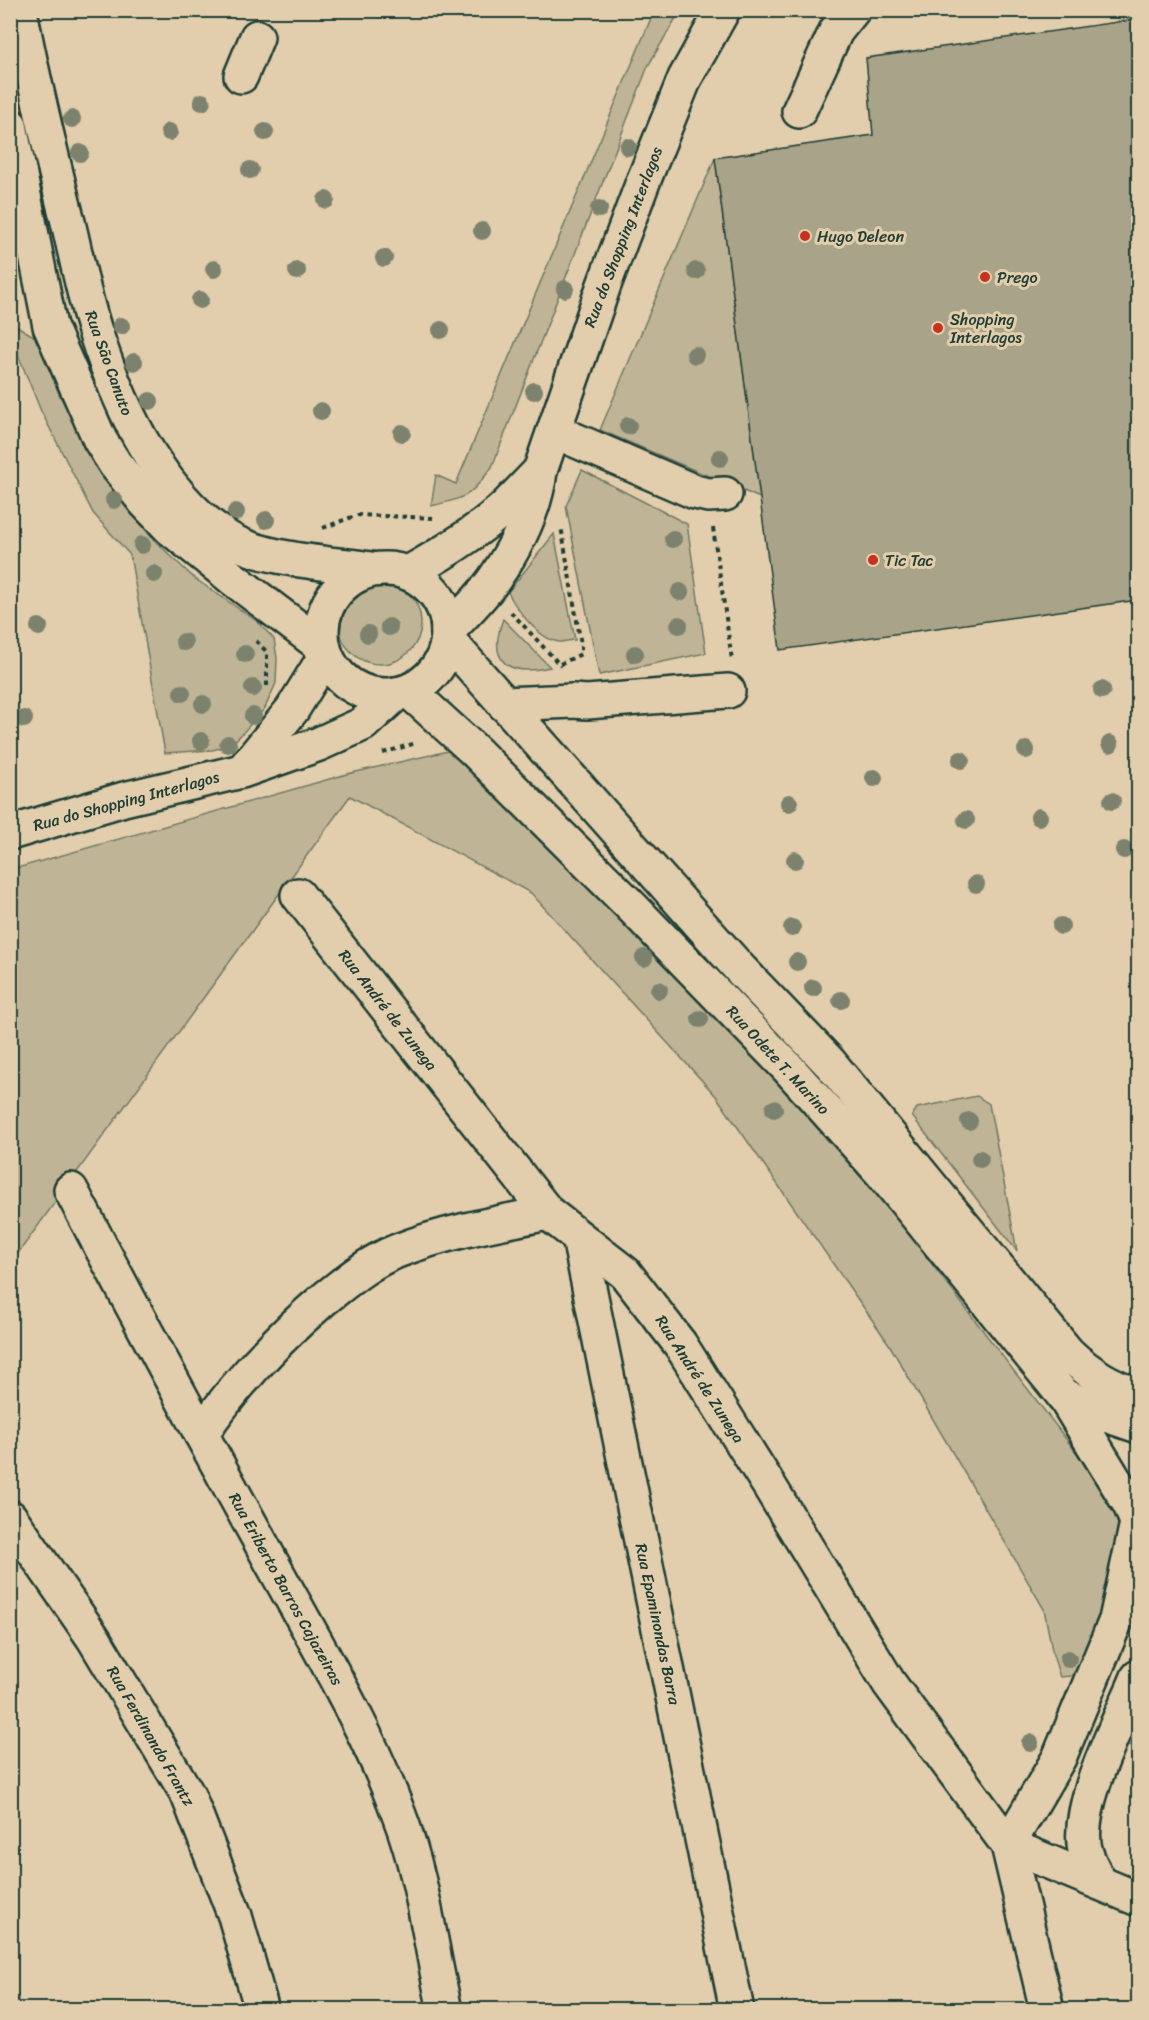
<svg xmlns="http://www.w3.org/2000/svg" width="1149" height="2020" font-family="Sriracha,sans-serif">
<rect width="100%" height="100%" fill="#e2ceac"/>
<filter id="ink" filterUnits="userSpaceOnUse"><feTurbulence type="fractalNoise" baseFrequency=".0167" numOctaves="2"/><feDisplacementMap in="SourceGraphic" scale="12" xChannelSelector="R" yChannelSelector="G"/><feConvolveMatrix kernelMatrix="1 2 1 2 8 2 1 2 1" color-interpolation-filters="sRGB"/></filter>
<g filter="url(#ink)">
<!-- green -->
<g fill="#bfb496" stroke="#6f7865" stroke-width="1.5">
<path d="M654,11H680L648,66L492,467C471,496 466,498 431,506L436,475L456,484Z"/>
<polygon points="715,158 760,498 600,430"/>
<polygon points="10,322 37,338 59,394 99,472 127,507 152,538 194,578 258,622 274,639 277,658 276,683 265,708 239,737 229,746 212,750 165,753 130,555 93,513 41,411 17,352 11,353"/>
<polygon points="582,470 687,524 706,653 599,675 566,506"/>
<path d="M554,534L575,640C570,640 564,642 560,642C540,641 516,609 508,592Z"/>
<circle cx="380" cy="623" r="41"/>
<path d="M503,619L550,667C508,677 487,662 503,619Z"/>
<polygon points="452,750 464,759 789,1095 895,1216 1096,1478 1114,1511 1121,1534 1108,1609 1086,1657 1071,1676 1060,1677 1053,1655 1044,1609 889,1344 716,1096 531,893 350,796 11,1263 10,870 347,774"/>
<polygon points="977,1096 989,1104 1017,1251 912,1116 917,1108"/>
</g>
<!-- building -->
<polygon fill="#a9a389" stroke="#1f3d34" stroke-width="1.5" points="1138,19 1138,600 780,650 715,158 873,135 866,58"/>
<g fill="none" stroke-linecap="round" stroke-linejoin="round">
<defs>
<g id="minor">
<path d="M20,10C32,76 48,141 64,206C75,248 82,292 96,334C120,408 159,492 226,537C260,560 330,563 371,569"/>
<polyline points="241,76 257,37"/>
<polyline points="799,111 836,31 853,10"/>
<polyline points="10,125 50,326 100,440 115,464 145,502 171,529 232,578 323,647"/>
<polyline points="554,431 695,492 708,495 725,494"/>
<circle cx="385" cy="632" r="63"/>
<path d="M410,572C444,553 478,532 507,505C518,494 529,482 540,471"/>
<path d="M448,631C464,614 482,597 495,578C516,547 536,508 540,471L604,285L643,182L685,78L723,10"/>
<path d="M448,640L741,970L830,1063L1068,1353C1090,1374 1111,1386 1138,1395"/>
<polyline points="409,691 475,751 630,905 788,1068 882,1173 1063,1395 1106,1415 1138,1426"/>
<polyline points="504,704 573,701 587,702 728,691"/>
<polyline points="243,770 292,710 326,655"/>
<polyline points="10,833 124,799 242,771 319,744 363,724 396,694"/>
<polyline points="298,895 548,1213 625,1273 680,1344 770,1487 889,1683 1008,1845 1047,2010"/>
<path d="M71,1190C133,1308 196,1426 261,1543C309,1632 364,1720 399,1815C423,1877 430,1944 445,2010"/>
<polyline points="579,1238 737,2010"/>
<polyline points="1063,1395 1130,1505 1137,1522"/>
<path d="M201,1434C236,1383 277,1339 324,1299C347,1281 369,1262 397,1251C445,1232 497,1223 548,1213"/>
<polyline points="10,1517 94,1639 188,1795 235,1916 262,2010"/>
<polyline points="1008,1845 1059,1758 1116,1620 1138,1518"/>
<polyline points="1008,1845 1138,1899"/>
<path d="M1100,1882C1095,1873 1089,1863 1086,1853C1072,1809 1121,1719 1138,1677"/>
</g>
</defs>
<!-- minor casing -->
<use href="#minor" stroke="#1f3d34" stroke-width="38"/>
<!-- path -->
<g stroke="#1f3d34" stroke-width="4" stroke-dasharray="4.5 4.5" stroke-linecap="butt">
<polyline points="323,528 357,515 436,518"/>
<polyline points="713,528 732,660"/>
<polyline points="511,612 561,666"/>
<polyline points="256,641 267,652 267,686"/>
<polyline points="560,664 581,654 581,645 561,526"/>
<polyline points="383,753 416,743"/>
</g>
<!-- minor -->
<use href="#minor" stroke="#e2ceac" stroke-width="33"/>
</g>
<!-- trees -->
<g fill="#7b826d">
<circle cx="202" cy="102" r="9"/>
<circle cx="72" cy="119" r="9"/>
<circle cx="169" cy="132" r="9"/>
<circle cx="265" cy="132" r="9"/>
<circle cx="628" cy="147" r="9"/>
<circle cx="80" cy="153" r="9"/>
<circle cx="250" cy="170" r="9"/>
<circle cx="326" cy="200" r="9"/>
<circle cx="599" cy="209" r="9"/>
<circle cx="482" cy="231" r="9"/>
<circle cx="384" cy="258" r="9"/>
<circle cx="214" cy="269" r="9"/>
<circle cx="297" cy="271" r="9"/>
<circle cx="696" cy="271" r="9"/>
<circle cx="565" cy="289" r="9"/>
<circle cx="200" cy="300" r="9"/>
<circle cx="121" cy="326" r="9"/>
<circle cx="441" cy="330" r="9"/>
<circle cx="695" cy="355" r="9"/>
<circle cx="134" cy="362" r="9"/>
<circle cx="534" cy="391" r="9"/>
<circle cx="150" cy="401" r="9"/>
<circle cx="321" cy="411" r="9"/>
<circle cx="628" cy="426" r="9"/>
<circle cx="402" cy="433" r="9"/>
<circle cx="720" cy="458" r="9"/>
<circle cx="114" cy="500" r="9"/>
<circle cx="236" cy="512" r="9"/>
<circle cx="266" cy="520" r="9"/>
<circle cx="673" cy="539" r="9"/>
<circle cx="142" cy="545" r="9"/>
<circle cx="154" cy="574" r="9"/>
<circle cx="680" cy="592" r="9"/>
<circle cx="679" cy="625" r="9"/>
<circle cx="39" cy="627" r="9"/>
<circle cx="389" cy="627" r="9"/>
<circle cx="368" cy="634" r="9"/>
<circle cx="184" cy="642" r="9"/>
<circle cx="245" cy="654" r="9"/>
<circle cx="635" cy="654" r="9"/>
<circle cx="253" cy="688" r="9"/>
<circle cx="1102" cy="690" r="9"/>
<circle cx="182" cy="693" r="9"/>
<circle cx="203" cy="704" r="9"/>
<circle cx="253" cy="716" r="9"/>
<circle cx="24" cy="719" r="9"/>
<circle cx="201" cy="741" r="9"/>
<circle cx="228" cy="744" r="9"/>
<circle cx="1110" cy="744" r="9"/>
<circle cx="1026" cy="750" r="9"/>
<circle cx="961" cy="760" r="9"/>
<circle cx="874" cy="778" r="9"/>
<circle cx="1112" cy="801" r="9"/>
<circle cx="789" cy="803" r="9"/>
<circle cx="1039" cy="817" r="9"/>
<circle cx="966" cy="820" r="9"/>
<circle cx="1124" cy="850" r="9"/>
<circle cx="795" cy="860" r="9"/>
<circle cx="976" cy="884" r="9"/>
<circle cx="1061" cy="926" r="9"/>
<circle cx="792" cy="928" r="9"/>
<circle cx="644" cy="958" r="9"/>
<circle cx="797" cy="962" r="9"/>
<circle cx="813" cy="988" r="9"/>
<circle cx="659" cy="990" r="9"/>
<circle cx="841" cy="1000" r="9"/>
<circle cx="700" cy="1019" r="9"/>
<circle cx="774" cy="1109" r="9"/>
<circle cx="969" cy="1121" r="9"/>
<circle cx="980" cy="1159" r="9"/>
<circle cx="1068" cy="1659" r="9"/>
<circle cx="1030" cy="1743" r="9"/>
</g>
</g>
<!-- markers -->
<g fill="#c8321e" stroke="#e2ceac" stroke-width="2">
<circle cx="805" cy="236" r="6"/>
<circle cx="985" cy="277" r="6"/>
<circle cx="938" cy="328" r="6"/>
<circle cx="873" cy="560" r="6"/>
</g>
<g text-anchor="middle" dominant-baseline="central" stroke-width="6" stroke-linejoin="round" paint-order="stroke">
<!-- poi labels -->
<g font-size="16" fill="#1f3d34" stroke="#e2ceac" text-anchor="start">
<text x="817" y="236">Hugo Deleon</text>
<text x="997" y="277">Prego</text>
<text x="950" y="319">Shopping<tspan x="950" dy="18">Interlagos</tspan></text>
<text x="885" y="560">Tic Tac</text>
</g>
<!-- street labels -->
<g font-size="16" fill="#1f3d34" stroke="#e2ceac">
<text transform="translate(623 237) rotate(-69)">Rua do Shopping Interlagos</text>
<text transform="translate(109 363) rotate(70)">Rua São Canuto</text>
<text transform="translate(126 801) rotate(-15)">Rua do Shopping Interlagos</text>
<text transform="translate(388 1010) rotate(52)">Rua André de Zunega</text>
<text transform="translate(778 1060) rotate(47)">Rua Odete T. Marino</text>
<text transform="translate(700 1379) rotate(57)">Rua André de Zunega</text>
<text transform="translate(286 1589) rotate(61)">Rua Eriberto Barros Cajazeiras</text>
<text transform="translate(658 1624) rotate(78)">Rua Epaminondas Barra</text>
<text transform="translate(151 1736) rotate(60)">Rua Ferdinando Frantz</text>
</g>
</g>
<!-- margin -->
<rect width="1149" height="2020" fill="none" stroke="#e2ceac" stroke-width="36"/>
<rect x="18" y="18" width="1113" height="1984" fill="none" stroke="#1f3d34" stroke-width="2" filter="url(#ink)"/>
</svg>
